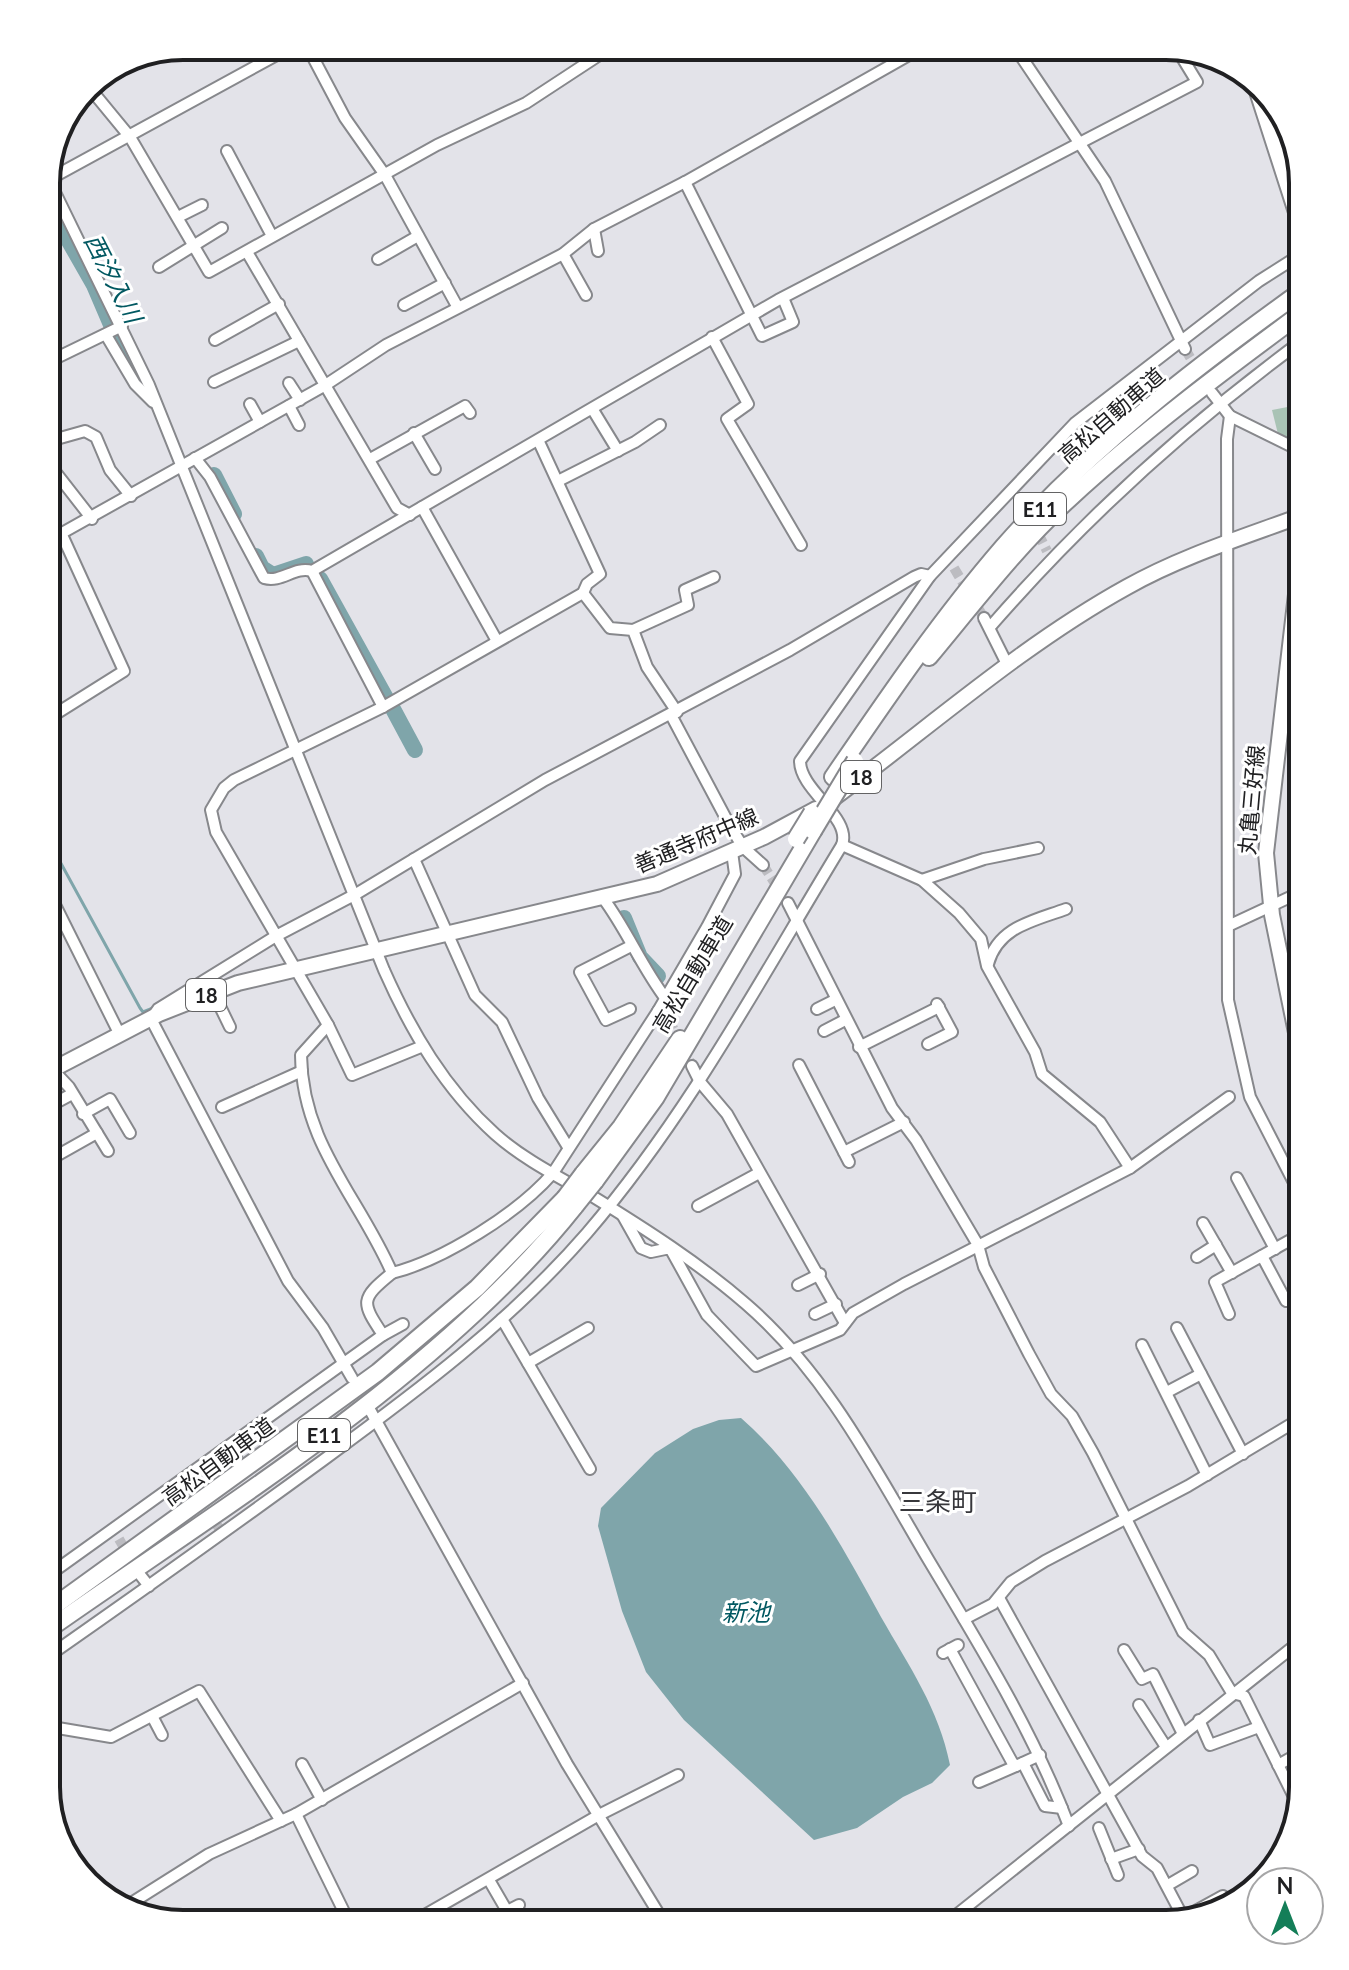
<svg xmlns="http://www.w3.org/2000/svg" width="1349" height="1970" font-family="Lato,'Noto Sans JP',sans-serif">
<rect width="100%" height="100%" fill="#e3e3e9"/>
<!-- green -->
<polygon fill="#a9c3b5" points="1303,404 1303,438 1294,442 1278,434 1272,410"/>
<!-- water -->
<path fill="#7fa5aa" d="M741,1418C803,1472 842,1546 881,1617C909,1666 939,1709 950,1765L932,1783L903,1797L857,1828L814,1840L684,1720L646,1672L622,1611L598,1526L601,1508L655,1453L693,1429L719,1420Z"/>
<g fill="none" stroke-linecap="round" stroke-linejoin="round">
<!-- stream -->
<polyline stroke="#7fa5aa" stroke-width="3" points="46,836 140,1008 143,1012 153,1008"/>
<!-- river -->
<g stroke="#7fa5aa" stroke-width="16">
<polyline points="46,201 94,285 130,369"/>
<polyline points="214,475 234,514"/>
<polyline points="256,556 262,568 273,575 306,564"/>
<polyline points="320,579 387,700"/>
<polyline points="393,709 415,750"/>
<polyline points="624,918 640,957 658,976"/>
</g>
<!-- minor-tunnel -->
<g stroke="#bcbcc1" stroke-width="10" stroke-dasharray="10 5" stroke-linecap="butt">
<polyline points="1185,349 1209,388"/>
<polyline points="1018,494 1047,551"/>
<polyline points="954,568 984,618"/>
<polyline points="763,865 780,891"/>
<polyline points="669,1020 692,1066"/>
<polyline points="190,1488 219,1528"/>
<polyline points="119,1539 130,1558"/>
</g>
<defs>
<g id="minor">
<polyline points="307,46 345,118 385,175 457,306"/>
<polyline points="1014,46 1105,181 1185,349"/>
<polyline points="88,86 130,137 209,272 437,145 526,103 613,46"/>
<polyline points="227,151 272,236"/>
<path d="M46,174L149,385L384,970C411,1031 445,1089 495,1134C523,1159 559,1177 592,1196C644,1228 699,1263 746,1304C826,1373 875,1469 928,1559C980,1646 1033,1731 1069,1826"/>
<polyline points="46,181 293,46"/>
<polyline points="685,182 762,336 793,322 783,298"/>
<polyline points="180,216 202,205"/>
<polyline points="594,229 598,251"/>
<polyline points="247,252 397,508 410,515"/>
<polyline points="563,254 586,295"/>
<polyline points="378,259 418,236"/>
<polyline points="159,267 222,228"/>
<polyline points="404,305 445,283"/>
<polyline points="106,335 135,384 153,402"/>
<polyline points="712,337 748,404 727,419 801,545"/>
<polyline points="215,340 279,304"/>
<polyline points="46,363 122,326"/>
<polyline points="214,382 299,341"/>
<polyline points="289,383 300,400"/>
<polyline points="1212,393 1230,416 1303,452"/>
<polyline points="250,404 260,422"/>
<polyline points="289,406 299,425"/>
<polyline points="593,410 618,451"/>
<polyline points="1230,416 1227,439 1228,1000 1250,1097 1303,1200"/>
<polyline points="414,433 435,469"/>
<polyline points="60,438 85,431 96,437 110,470 131,496"/>
<path d="M539,442L600,574L587,584L583,593L383,707L234,780L224,788L211,810L216,832L328,1025L301,1055C302,1144 359,1197 392,1273C444,1260 518,1213 553,1173L658,1011L707,927L735,874L732,852"/>
<path d="M195,458L210,477L264,578C282,583 294,566 312,571L778,300L1197,82L1175,46"/>
<polyline points="370,459 465,406 470,413"/>
<polyline points="46,460 92,519"/>
<polyline points="558,481 635,442 660,425"/>
<polyline points="422,507 497,641"/>
<polyline points="46,542 324,386 386,345 563,254 594,229 685,182 925,46"/>
<polyline points="312,571 383,707"/>
<polyline points="583,593 610,628 633,630 647,667 677,712"/>
<polyline points="984,618 1008,666"/>
<path d="M990,627C1084,519 1187,425 1303,340"/>
<polyline points="633,630 688,605 685,590 714,577"/>
<polyline points="671,715 730,826 743,847 763,865"/>
<polyline points="46,720 124,671 62,535"/>
<polyline points="842,845 922,880 959,913 981,939 987,966 1035,1052 1042,1074 1100,1122 1130,1168"/>
<polyline points="414,859 475,995 502,1022 538,1098 568,1147"/>
<polyline points="922,880 984,859 1038,848"/>
<polyline points="46,886 53,901"/>
<path d="M603,898C627,930 641,966 666,999"/>
<polyline points="788,903 892,1108 916,1140 978,1245 984,1267 1029,1354 1051,1394 1072,1416 1093,1453 1183,1632 1209,1655 1232,1693 1244,1696 1298,1805"/>
<polyline points="46,904 53,901 120,1035"/>
<polyline points="1228,926 1303,891"/>
<path d="M988,964C998,927 1033,921 1066,909"/>
<polyline points="213,992 230,1027"/>
<polyline points="630,1009 606,1020 580,972 631,946"/>
<polyline points="817,1009 835,1000"/>
<polyline points="658,1011 669,1020"/>
<polyline points="328,1025 352,1075 423,1046"/>
<polyline points="824,1031 845,1020"/>
<polyline points="928,1044 952,1032 937,1004"/>
<polyline points="859,1047 939,1007"/>
<polyline points="799,1065 849,1162"/>
<polyline points="692,1066 700,1082 727,1114 845,1323"/>
<polyline points="53,1070 69,1087 108,1151"/>
<polyline points="222,1107 302,1071"/>
<polyline points="46,1108 72,1094"/>
<polyline points="83,1114 110,1099 130,1133"/>
<polyline points="844,1152 904,1122"/>
<polyline points="58,1155 97,1133"/>
<polyline points="1237,1178 1275,1249"/>
<polyline points="698,1206 759,1173"/>
<polyline points="623,1216 641,1248 651,1252 670,1248 707,1315 756,1366 840,1330 853,1313 904,1284 1130,1168 1229,1097"/>
<polyline points="1203,1223 1232,1273"/>
<polyline points="1262,1256 1286,1301"/>
<polyline points="1197,1257 1216,1245"/>
<polyline points="798,1285 820,1274"/>
<polyline points="815,1314 836,1304"/>
<polyline points="1229,1314 1215,1282 1303,1233"/>
<polyline points="502,1319 590,1469"/>
<polyline points="1177,1328 1243,1454"/>
<polyline points="383,1335 403,1324"/>
<polyline points="1142,1345 1207,1475"/>
<polyline points="528,1363 588,1328"/>
<polyline points="352,1378 323,1328 288,1281 151,1019 158,1009 276,936 356,894 545,780 790,650 914,577 921,574 930,576"/>
<polyline points="1167,1392 1201,1374"/>
<polyline points="370,1410 567,1764 665,1924"/>
<polyline points="234,1443 237,1462"/>
<polyline points="141,1576 149,1586"/>
<path d="M46,1577L383,1335C361,1302 360,1299 392,1273"/>
<polyline points="999,1598 1142,1856 1157,1868 1184,1919"/>
<polyline points="964,1619 993,1604 1011,1582 1045,1561 1188,1486 1303,1417"/>
<polyline points="950,1649 1012,1762 1016,1766 1040,1755"/>
<polyline points="1124,1650 1142,1679 1153,1674 1183,1734"/>
<polyline points="943,1653 958,1645"/>
<path d="M46,1658C139,1593 230,1528 322,1461C416,1392 509,1323 587,1233C689,1114 761,978 842,845C852,817 800,791 800,761L930,576L1075,423L1259,281L1303,253"/>
<polyline points="1139,1705 1166,1747"/>
<polyline points="152,1716 162,1735"/>
<polyline points="1199,1720 1210,1745 1259,1727"/>
<polyline points="46,1726 111,1737 199,1691 281,1821"/>
<polyline points="1023,1763 1045,1806 1062,1808"/>
<polyline points="302,1764 322,1800"/>
<polyline points="1278,1765 1303,1751"/>
<polyline points="979,1782 1016,1766"/>
<polyline points="296,1814 350,1924"/>
<polyline points="1099,1828 1118,1875"/>
<polyline points="1111,1859 1139,1849"/>
<polyline points="489,1880 507,1911 519,1905"/>
<polyline points="1168,1885 1192,1871"/>
<polyline points="125,1907 209,1854 296,1814 523,1683"/>
<polyline points="1183,1918 1223,1896"/>
<polyline points="409,1924 599,1815 678,1775"/>
<polyline points="945,1924 1303,1639"/>
<polyline points="1153,1924 1180,1912"/>
</g>
<g id="major">
<polyline points="1254,82 1303,234"/>
<path d="M834,798C930,727 1022,645 1127,587C1182,556 1244,537 1303,515"/>
<polyline points="1303,1067 1272,915 1266,853 1303,534"/>
<polyline points="46,1073 159,1014 238,983 657,884 764,837 816,809"/>
</g>
<g id="highway">
<path d="M929,657C974,603 1018,545 1070,498C1143,431 1223,371 1303,312"/>
<path d="M833,777C887,698 940,620 1003,547C1090,448 1197,366 1303,290"/>
<polyline points="583,1174 621,1127 680,1039"/>
<polyline points="595,1181 656,1097 813,831"/>
<polyline points="46,1612 378,1372 477,1288 565,1198"/>
<path d="M46,1631C222,1507 441,1375 575,1206"/>
</g>
</defs>
<!-- minor casing -->
<use href="#minor" stroke="#87888c" stroke-width="14"/>
<!-- major casing -->
<use href="#major" stroke="#87888c" stroke-width="18"/>
<!-- highway casing -->
<use href="#highway" stroke="#87888c" stroke-width="20"/>
<!-- minor -->
<use href="#minor" stroke="#fff" stroke-width="10"/>
<!-- major -->
<use href="#major" stroke="#fff" stroke-width="14"/>
<!-- highway -->
<use href="#highway" stroke="#fff" stroke-width="16"/>
<defs>
<g id="highway-bridge">
<polyline points="813,831 855,761"/>
<polyline points="796,839 812,813"/>
<polyline points="565,1198 583,1174"/>
<polyline points="575,1206 595,1181"/>
</g>
</defs>
<!-- highway-bridge casing -->
<use href="#highway-bridge" stroke="#87888c" stroke-width="20" stroke-linecap="butt"/>
<!-- highway-bridge -->
<use href="#highway-bridge" stroke="#fff" stroke-width="16"/>
</g>
<g text-anchor="middle" dominant-baseline="central" stroke-width="6" stroke-linejoin="round" paint-order="stroke">
<!-- shield labels -->
<g fill="#fff" stroke="#636364" stroke-width="2">
<rect x="1014" y="493" width="52" height="32" rx="6"/>
<rect x="841" y="761" width="40" height="32" rx="6"/>
<rect x="186" y="979" width="40" height="32" rx="6"/>
<rect x="298" y="1419" width="52" height="32" rx="6"/>
</g>
<g font-size="20" font-weight="bold" fill="#202022">
<text x="1040" y="509">E11</text>
<text x="861" y="777">18</text>
<text x="206" y="995">18</text>
<text x="324" y="1435">E11</text>
</g>
<!-- street labels -->
<g font-size="22" fill="#202022" stroke="#fff">
<text transform="translate(1111 415) rotate(-41)">高松自動車道</text>
<text transform="translate(1251 800) rotate(-85)">丸亀三好線</text>
<text transform="translate(696 840) rotate(-23)">善通寺府中線</text>
<text transform="translate(692 974) rotate(-59)">高松自動車道</text>
<text transform="translate(218 1461) rotate(-36)">高松自動車道</text>
</g>
<!-- water labels -->
<g font-size="24" font-style="italic" fill="#015861" stroke="#fff">
<text transform="translate(114 278) rotate(63)">西汐入川</text>
<text x="746" y="1611">新池</text>
</g>
<!-- quarter labels -->
<g font-size="26" fill="#37373b" stroke="#fff">
<text x="938" y="1501">三条町</text>
</g>
</g>
<!-- crop -->
<path d="M0 0H1349V1970H0ZM183 60H1166A123 123 0 0 1 1289 183V1787A123 123 0 0 1 1166 1910H183A123 123 0 0 1 60 1787V183A123 123 0 0 1 183 60Z" fill="#fff" fill-rule="evenodd"/>
<path fill="none" stroke="#202022" stroke-width="4" d="M183 60H1166A123 123 0 0 1 1289 183V1787A123 123 0 0 1 1166 1910H183A123 123 0 0 1 60 1787V183A123 123 0 0 1 183 60Z"/>
<!-- north arrow -->
<g transform="translate(1285 1906)"><circle r="38" fill="#ffffff" stroke="#a6a6a7" stroke-width="2"/>
<path d="M0-6L14 30L0 20L-14 30Z" fill="#147e58"/>
<text y="-12" font-size="22" font-weight="bold" text-anchor="middle" fill="#202022">N</text>
</g>
</svg>
